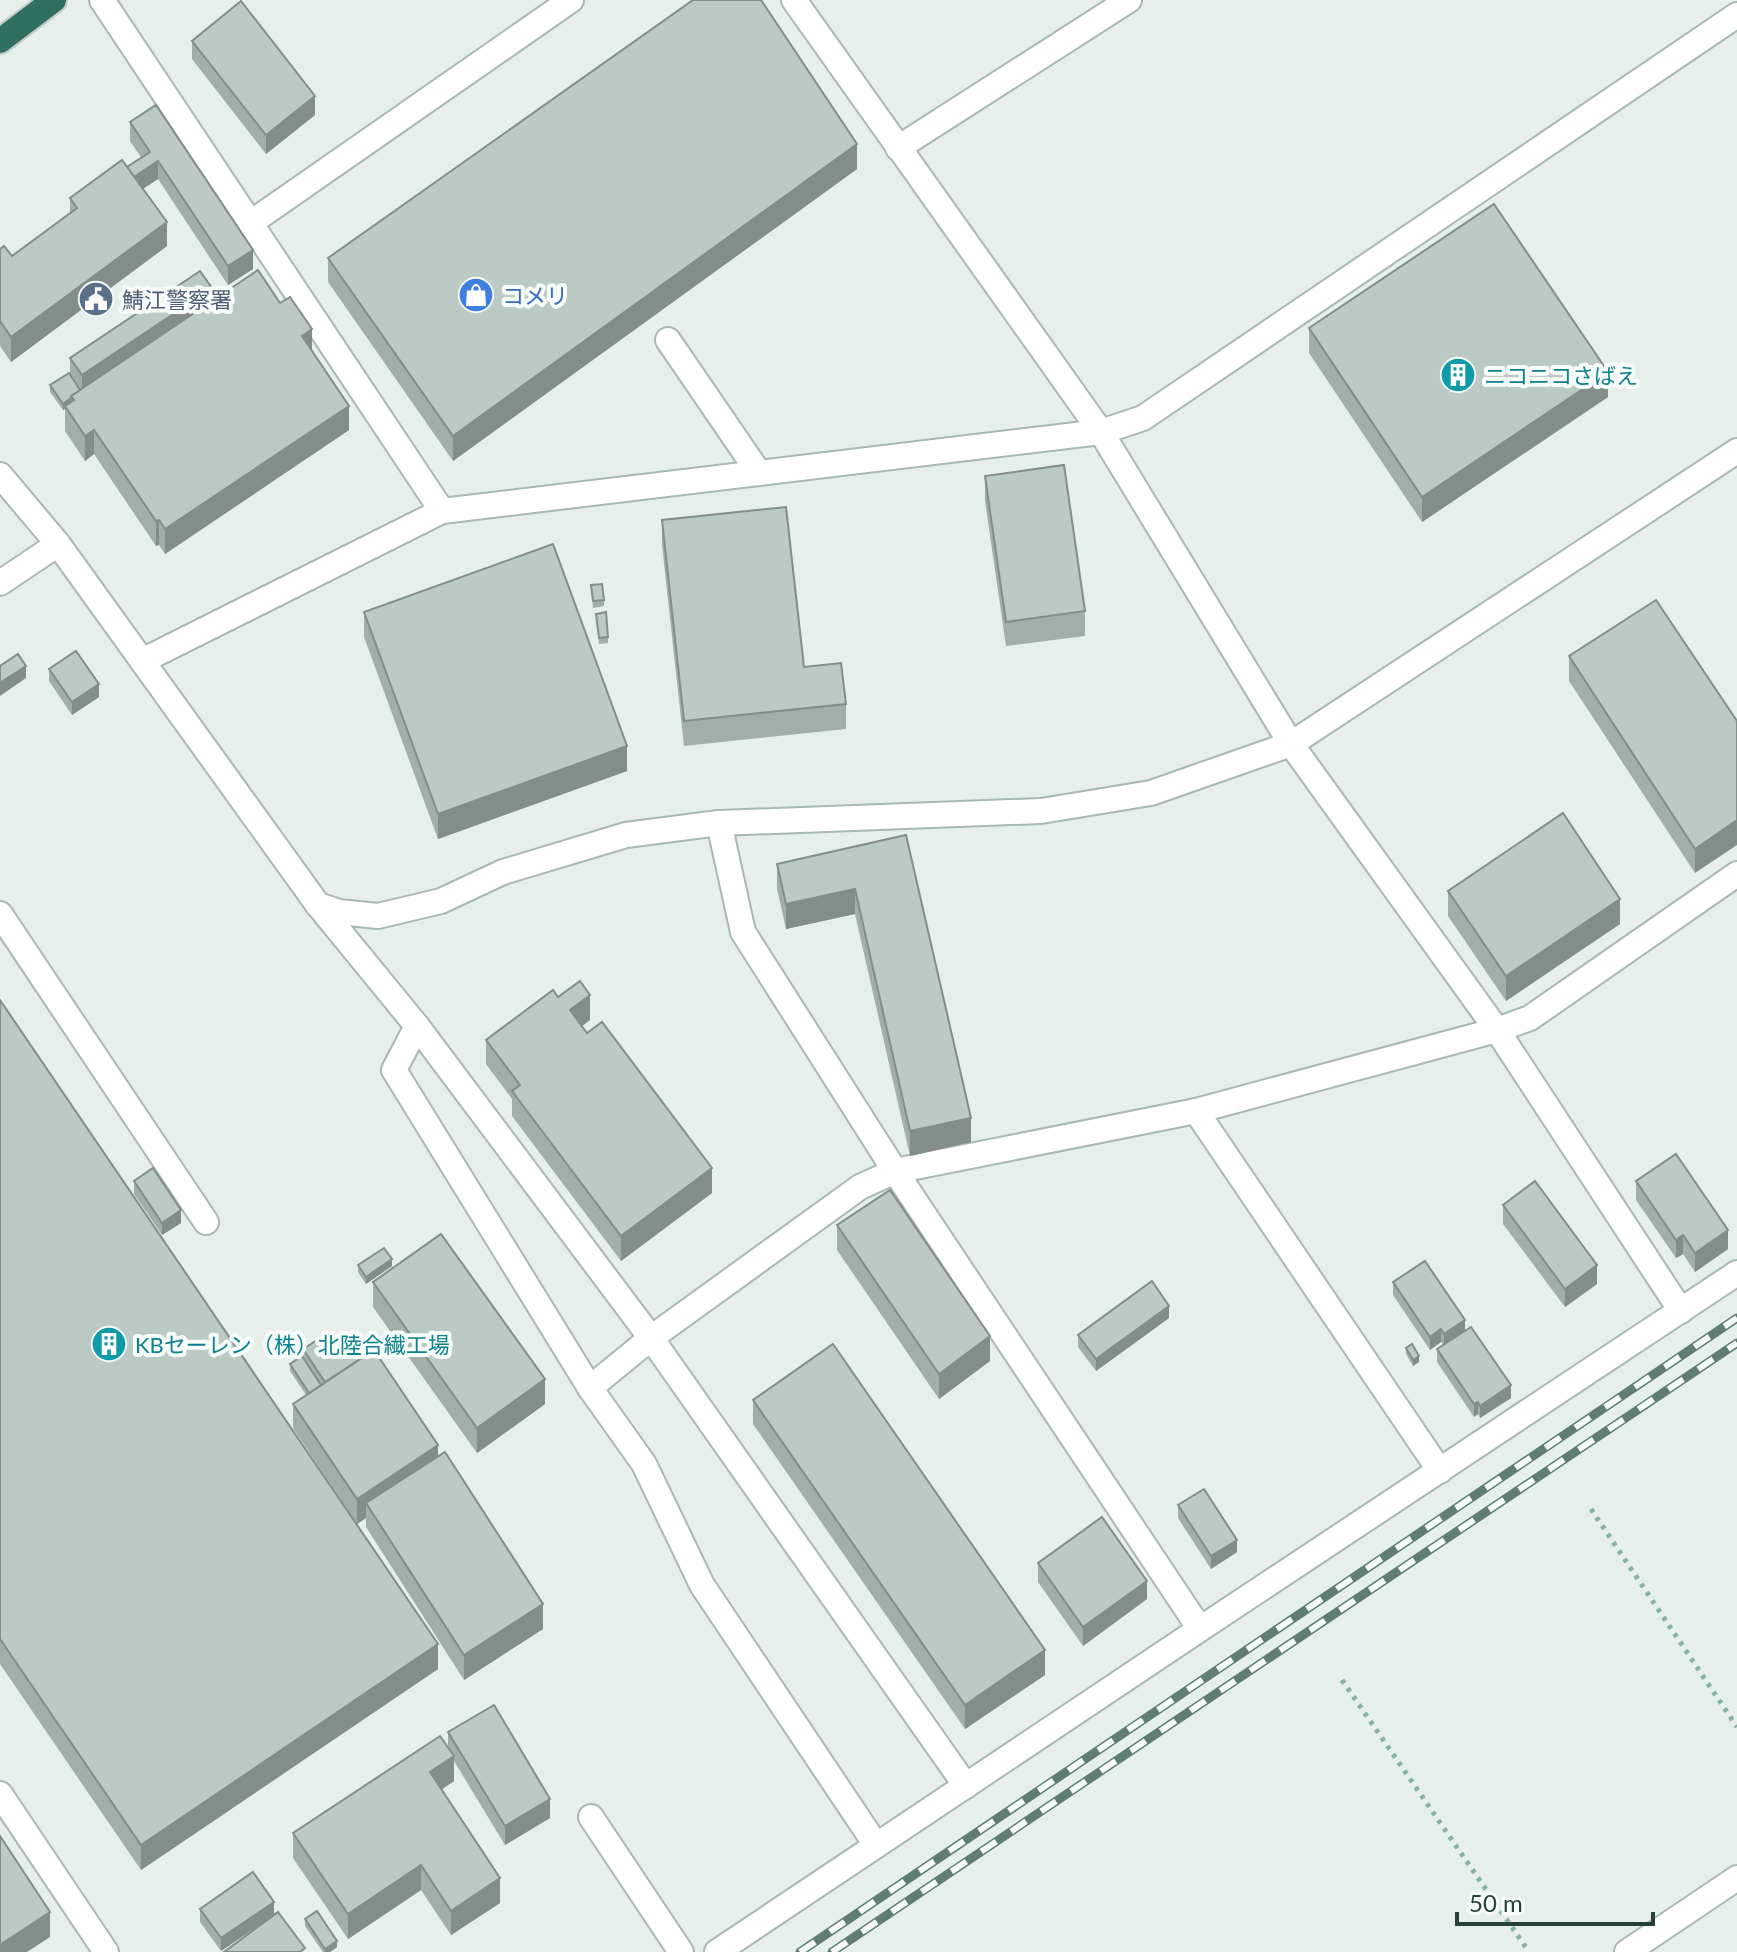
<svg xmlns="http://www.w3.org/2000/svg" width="1737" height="1952" font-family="Lato,'Noto Sans JP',sans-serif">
<rect width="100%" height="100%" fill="#e6efeb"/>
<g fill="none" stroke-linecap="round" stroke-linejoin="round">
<defs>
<g id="minor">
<polyline points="102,0 442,511"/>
<polyline points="794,0 1101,432 1291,744 1497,1030 1681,1311"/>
<polyline points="898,148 1129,0"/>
<polyline points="249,224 571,0"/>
<polyline points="668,340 759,473"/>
<polyline points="0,475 58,544 318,905 417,1026 651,1338 966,1786"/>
<polyline points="0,583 58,544"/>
<polyline points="142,661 442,511 1101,432 1143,418 1737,15"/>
<polyline points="719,823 743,932 895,1171 1200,1629"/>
<polyline points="318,905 339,912 378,916 441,901 503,872 626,835 719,823 1041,811 1151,793 1291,744 1737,451"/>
<polyline points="0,914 206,1222"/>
<polyline points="417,1026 394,1070 590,1388 644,1464 702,1585 876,1845"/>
<polyline points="1196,1111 1440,1471"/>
<polyline points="590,1388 651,1338 860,1187 895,1171 1196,1111 1497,1030 1530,1018 1737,874"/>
<polyline points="0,1794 106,1952"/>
<polyline points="591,1817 681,1952"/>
<polyline points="717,1952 1200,1629 1737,1273"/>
<polyline points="1627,1952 1737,1878"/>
</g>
<polyline id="highway" points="0,41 54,0"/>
</defs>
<!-- minor casing -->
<use href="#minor" stroke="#a8b8b2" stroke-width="28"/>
<!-- highway casing -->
<use href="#highway" stroke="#c2cac8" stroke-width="28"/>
<!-- path -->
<g stroke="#86b3a5" stroke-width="5" stroke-dasharray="4 6" stroke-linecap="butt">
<polyline points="1591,1509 1737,1727"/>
<polyline points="1342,1680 1529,1952"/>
</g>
<!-- minor -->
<use href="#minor" stroke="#fff" stroke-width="24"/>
<!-- highway -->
<use href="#highway" stroke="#2f6f62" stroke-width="24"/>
<defs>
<g id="rail">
<polyline points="800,1952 1737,1318"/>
<polyline points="832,1952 1737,1343"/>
</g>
</defs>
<!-- rail casing -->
<use href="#rail" stroke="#5f7d75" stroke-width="9"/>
<!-- rail -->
<use href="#rail" stroke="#f7fbf9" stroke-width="6" stroke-dasharray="18" stroke-linecap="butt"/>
</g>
<!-- wall -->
<g fill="#a1aea9">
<polygon points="192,41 315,115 266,154 192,59"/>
<polygon points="130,122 253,269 228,285 158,179 143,189 167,246 11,362 0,346 0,249 12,256 70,214 70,198 127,167 141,157 130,141"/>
<polygon points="857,169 453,461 328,282 328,258"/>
<polygon points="212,301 312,351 349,430 165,554 159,545 156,546 94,454 85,461 65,431 65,409 63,410 50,392 50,385 70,376 70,358"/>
<polygon points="1309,328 1608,397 1422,522 1309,353"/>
<polygon points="985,476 1085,611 1085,636 1006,646 985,501"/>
<polygon points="662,520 804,667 846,704 846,729 684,746 662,545"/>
<polygon points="591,585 604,600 604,606 593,608"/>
<polygon points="364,612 627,771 438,839 364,637"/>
<polygon points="596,614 608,637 608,643 599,644"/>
<polygon points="1569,656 1737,721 1695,873 1569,681"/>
<polygon points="49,669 99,697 72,715 49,681"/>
<polygon points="906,835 971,1142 910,1156 855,914 786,929 777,889 777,864"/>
<polygon points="1448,891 1620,924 1506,1001 1448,916"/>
<polygon points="558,997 590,1020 582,1026 712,1193 621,1261 512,1116 512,1099 486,1064 486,1040"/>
<polygon points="0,1000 438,1669 141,1870 0,1664"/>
<polygon points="134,1181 181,1223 162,1235 134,1194"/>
<polygon points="1636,1181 1728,1249 1695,1272 1683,1254 1676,1258 1636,1200"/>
<polygon points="1503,1205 1597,1284 1565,1307 1503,1224"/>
<polygon points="837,1225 990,1361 939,1399 837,1250"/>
<polygon points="358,1265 392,1266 366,1284 358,1272"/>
<polygon points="373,1282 545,1404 477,1453 373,1307"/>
<polygon points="1393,1282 1465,1331 1511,1398 1480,1418 1478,1414 1474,1417 1437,1362 1437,1349 1444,1345 1441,1342 1430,1350 1393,1295"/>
<polygon points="1169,1318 1096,1371 1078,1347 1078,1335"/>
<polygon points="340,1346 438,1457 543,1629 464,1680 366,1527 366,1518 357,1524 293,1428 293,1404 306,1395 290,1371 290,1364 303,1357 303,1349"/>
<polygon points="1406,1348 1419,1362 1413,1366 1406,1354"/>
<polygon points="753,1400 1045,1675 965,1729 753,1424"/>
<polygon points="1178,1505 1237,1552 1211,1569 1178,1518"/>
<polygon points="1038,1563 1147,1599 1083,1646 1038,1582"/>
<polygon points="448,1732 550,1818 505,1845 454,1761 454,1781 441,1790 500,1903 451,1935 421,1890 348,1939 293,1858 293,1833 448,1748"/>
<polygon points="200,1909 274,1915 221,1951 200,1922"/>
<polygon points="305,1919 337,1947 330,1952 323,1952 305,1926"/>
</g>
<!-- shaded-wall -->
<g fill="#838d89">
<polygon points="315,96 315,115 266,154 266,135"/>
<polygon points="857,144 857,169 453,461 453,436"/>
<polygon points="158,161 158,179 132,196 132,178"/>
<polygon points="167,222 167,246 11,362 11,337"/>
<polygon points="253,250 253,269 228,285 228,266"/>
<polygon points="212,288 212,307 82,394 82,375"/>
<polygon points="312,329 312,354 302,336"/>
<polygon points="1608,372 1608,397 1422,522 1422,497"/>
<polygon points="71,398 71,405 65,406 65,409 63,410 63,404"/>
<polygon points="349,406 349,430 165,554 165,529"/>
<polygon points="94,430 94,454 85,461 85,436"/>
<polygon points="159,520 159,545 156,546 156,521"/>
<polygon points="26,666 26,678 0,696 0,683"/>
<polygon points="99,684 99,697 72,715 72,702"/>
<polygon points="627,746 627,771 438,839 438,814"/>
<polygon points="1737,820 1737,845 1695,873 1695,849"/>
<polygon points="855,889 855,914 786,929 786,904"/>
<polygon points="1620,899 1620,924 1506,1001 1506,976"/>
<polygon points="590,995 590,1020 570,1035 570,1010"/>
<polygon points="971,1118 971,1142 910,1156 910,1131"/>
<polygon points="712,1168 712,1193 621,1261 621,1236"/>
<polygon points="181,1210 181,1223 162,1235 162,1223"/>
<polygon points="1728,1230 1728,1249 1695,1272 1695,1253"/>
<polygon points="1683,1235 1683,1254 1676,1258 1676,1240"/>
<polygon points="392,1259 392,1266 366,1284 366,1277"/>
<polygon points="1597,1265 1597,1284 1565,1307 1565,1289"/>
<polygon points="1169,1306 1169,1318 1096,1371 1096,1359"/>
<polygon points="1465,1320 1465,1332 1444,1346 1444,1334"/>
<polygon points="1441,1329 1441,1342 1430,1350 1430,1337"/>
<polygon points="990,1336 990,1361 939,1399 939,1374"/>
<polygon points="1419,1356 1419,1362 1413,1366 1413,1360"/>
<polygon points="545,1379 545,1404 477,1453 477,1428"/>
<polygon points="1511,1385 1511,1398 1480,1418 1480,1406"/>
<polygon points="1478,1402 1478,1414 1474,1417 1474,1404"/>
<polygon points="438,1445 438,1470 366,1503 366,1518 357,1524 357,1499"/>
<polygon points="1237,1540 1237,1552 1211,1569 1211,1556"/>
<polygon points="1147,1581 1147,1599 1083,1646 1083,1627"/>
<polygon points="543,1604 543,1629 464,1680 464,1655"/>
<polygon points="438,1644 438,1669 141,1870 141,1845"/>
<polygon points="1045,1650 1045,1675 965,1729 965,1705"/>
<polygon points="454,1756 454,1781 430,1797 430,1772"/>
<polygon points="550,1799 550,1818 505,1845 505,1826"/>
<polygon points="421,1865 421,1890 348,1939 348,1914"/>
<polygon points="500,1878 500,1903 451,1935 451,1911"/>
<polygon points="274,1902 274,1915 221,1951 221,1938"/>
<polygon points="50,1912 50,1937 27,1952 0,1952 0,1945"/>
<polygon points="337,1941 337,1947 330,1952 325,1952 325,1949"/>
</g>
<!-- building -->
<g fill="#bbcac4" stroke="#838d89" stroke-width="2">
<polygon points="693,0 761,0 857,144 453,436 328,258"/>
<polygon points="241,1 315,96 266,135 192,41"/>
<polygon points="156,105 253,250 228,266 158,161 134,177 127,167 150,152 130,122"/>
<polygon points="122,160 167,222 11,337 0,321 0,249 4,246 12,256 77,208 70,198"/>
<polygon points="1494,204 1608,372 1422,497 1309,328"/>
<polygon points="258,270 280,303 290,297 312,329 302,336 349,406 165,529 159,520 156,521 94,430 85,436 65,406 74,400 71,396"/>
<polygon points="200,271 212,288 82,375 70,358"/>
<polygon points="69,373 80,390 71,396 71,398 63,404 50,385"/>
<polygon points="1064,465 1085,611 1006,622 985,476"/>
<polygon points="786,507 804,667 841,663 846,704 684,721 662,520"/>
<polygon points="553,544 627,746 438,814 364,612"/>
<polygon points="602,584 604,600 593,601 591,585"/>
<polygon points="1656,600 1737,721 1737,820 1695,849 1569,656"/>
<polygon points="606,612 608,637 599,638 596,614"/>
<polygon points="76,651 99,684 72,702 49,669"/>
<polygon points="18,654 26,666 0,683 0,666"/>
<polygon points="1563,813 1620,899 1506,976 1448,891"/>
<polygon points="906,835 971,1118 910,1131 855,889 786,904 777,864"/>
<polygon points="580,981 590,995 570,1010 587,1033 602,1022 712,1168 621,1236 512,1091 520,1085 486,1040 553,990 558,997"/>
<polygon points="0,1000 438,1644 141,1845 0,1639"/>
<polygon points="1676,1154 1728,1230 1695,1253 1683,1235 1676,1240 1636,1181"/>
<polygon points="153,1168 181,1210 162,1223 134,1181"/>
<polygon points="1535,1181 1597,1265 1565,1289 1503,1205"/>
<polygon points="890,1190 990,1336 939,1374 837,1225"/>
<polygon points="441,1234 545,1379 477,1428 373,1282"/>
<polygon points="384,1248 392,1259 366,1277 358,1265"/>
<polygon points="1425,1261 1465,1320 1444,1334 1441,1329 1430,1337 1393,1282"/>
<polygon points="1152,1281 1169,1306 1096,1359 1078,1335"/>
<polygon points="1471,1327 1511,1385 1480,1406 1478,1402 1474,1404 1437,1349"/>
<polygon points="330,1332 340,1346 356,1336 368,1354 325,1382 303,1349"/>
<polygon points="833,1344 1045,1650 965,1705 753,1400"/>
<polygon points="1412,1344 1419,1356 1413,1360 1406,1348"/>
<polygon points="374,1350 438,1445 357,1499 293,1404"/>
<polygon points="302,1356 321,1385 309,1393 290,1364"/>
<polygon points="445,1452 543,1604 464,1655 366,1503"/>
<polygon points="1204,1489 1237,1540 1211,1556 1178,1505"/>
<polygon points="1102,1517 1147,1581 1083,1627 1038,1563"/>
<polygon points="494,1705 550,1799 505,1826 448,1732"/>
<polygon points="440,1736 454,1756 430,1772 500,1878 451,1911 421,1865 348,1914 293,1833"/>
<polygon points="0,1836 50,1912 0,1945"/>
<polygon points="253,1872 274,1902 221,1938 200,1909"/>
<polygon points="317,1911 337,1941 325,1949 305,1919"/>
<polygon points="278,1912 305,1948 300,1952 224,1952"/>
</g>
<!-- icons -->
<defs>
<symbol id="shop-disc" viewBox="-11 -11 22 22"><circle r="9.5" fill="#3f7fe0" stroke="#f7fbf9"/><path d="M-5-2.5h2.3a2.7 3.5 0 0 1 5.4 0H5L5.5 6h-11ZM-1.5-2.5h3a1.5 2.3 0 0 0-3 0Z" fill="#fff"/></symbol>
<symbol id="civic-disc" viewBox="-11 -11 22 22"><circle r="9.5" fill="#5c6f8a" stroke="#f7fbf9"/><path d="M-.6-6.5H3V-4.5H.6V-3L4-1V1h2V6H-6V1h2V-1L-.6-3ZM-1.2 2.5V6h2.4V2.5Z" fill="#fff"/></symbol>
<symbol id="building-disc" viewBox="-11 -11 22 22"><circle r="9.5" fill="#0f9aa8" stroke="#f7fbf9"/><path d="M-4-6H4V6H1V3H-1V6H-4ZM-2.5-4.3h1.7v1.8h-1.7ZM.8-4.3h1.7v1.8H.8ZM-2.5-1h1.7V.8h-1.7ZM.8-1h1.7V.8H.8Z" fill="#fff"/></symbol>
</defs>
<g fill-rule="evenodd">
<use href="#shop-disc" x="456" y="275" width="40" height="40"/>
<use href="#civic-disc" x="76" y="279" width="40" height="40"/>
<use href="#building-disc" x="1438" y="355" width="40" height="40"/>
<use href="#building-disc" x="89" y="1324" width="40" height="40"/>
</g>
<g text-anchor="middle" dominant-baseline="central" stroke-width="8" stroke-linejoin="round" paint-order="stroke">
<!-- shop labels -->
<g font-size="22" fill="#366cbe" stroke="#f7fbf9" text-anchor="start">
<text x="502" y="295">コメリ</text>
</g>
<!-- service labels -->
<g font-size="22" fill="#4e5e75" stroke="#f7fbf9" text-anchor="start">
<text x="122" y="299">鯖江警察署</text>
</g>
<!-- culture labels -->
<g font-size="22" fill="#0d838f" stroke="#f7fbf9" text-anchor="start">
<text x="1484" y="375">ニコニコさばえ</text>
<text x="135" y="1344">KBセーレン（株）北陸合繊工場</text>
</g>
</g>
<!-- scale -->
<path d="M1457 1912v12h196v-12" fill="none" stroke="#24423a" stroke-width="4"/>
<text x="1469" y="1912" font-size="24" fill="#24423a" stroke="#f7fbf9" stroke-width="6" paint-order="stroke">50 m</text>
</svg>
